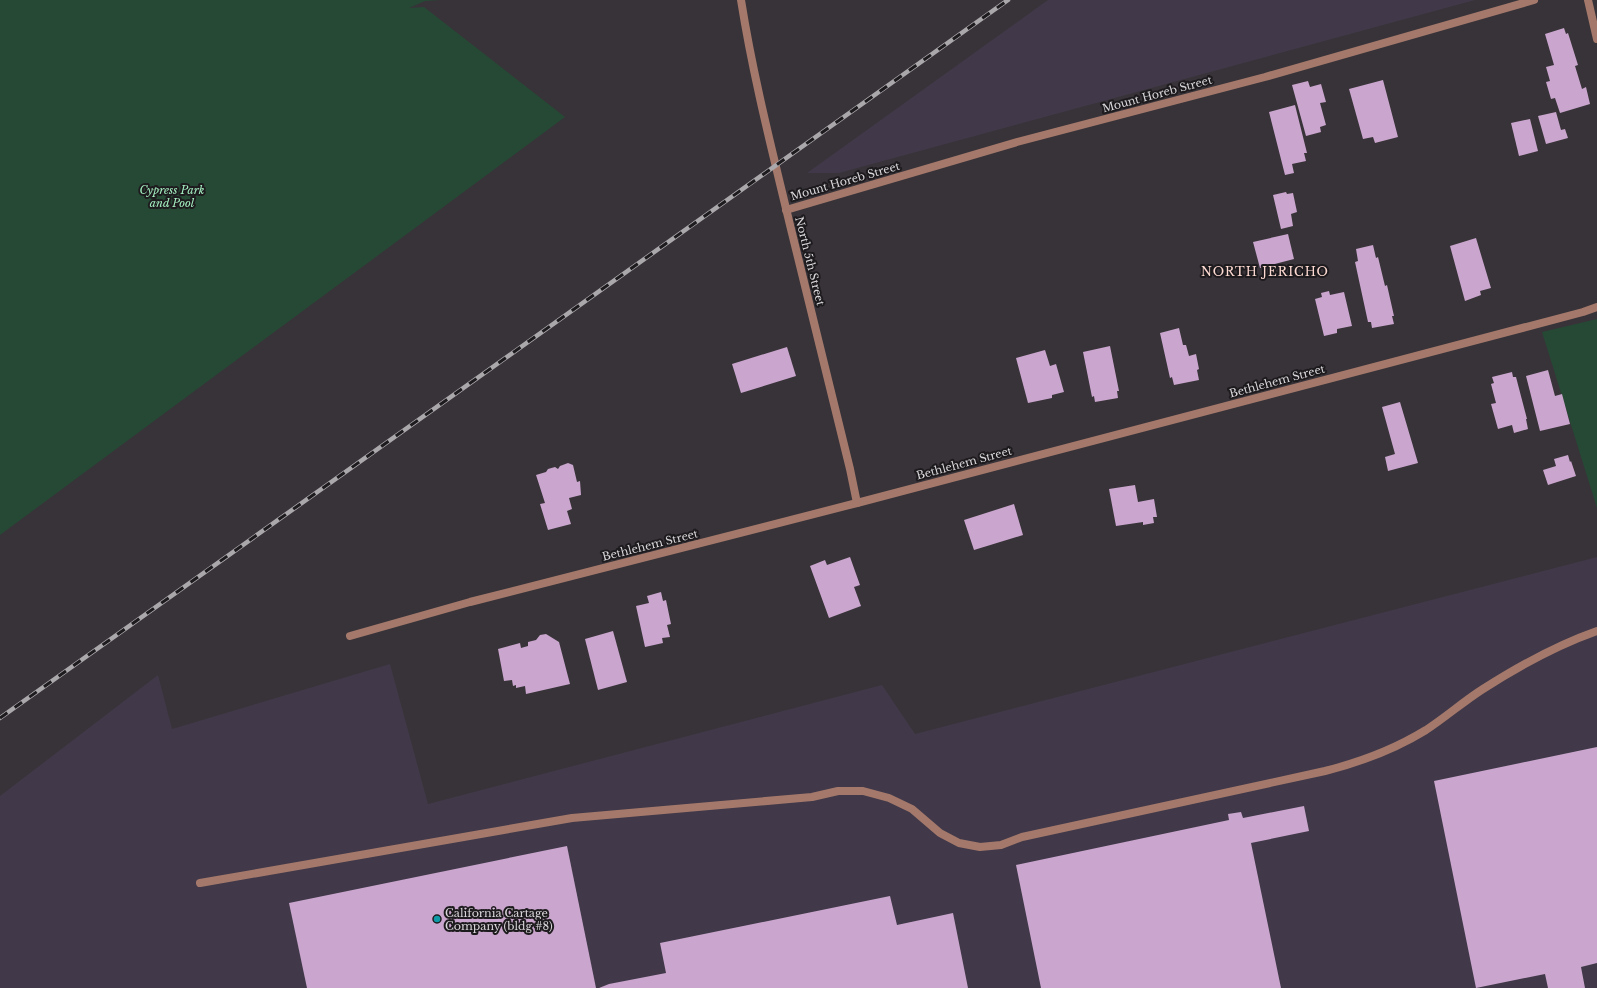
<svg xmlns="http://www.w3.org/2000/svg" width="1597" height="988" font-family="'Libre Baskerville',serif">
<rect width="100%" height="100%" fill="#383339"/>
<!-- industrial -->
<g fill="#413949">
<polygon points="1048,0 1475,0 839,173 807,173"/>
<polygon points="1597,557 1597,988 0,988 0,796 158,675 172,729 390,664 428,804 882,685 915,734"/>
</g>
<!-- green -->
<g fill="#264935">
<polygon points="0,0 440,0 425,1 409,8 424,7 565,117 0,535"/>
<polygon points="1597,319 1597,508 1542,332"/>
</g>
<!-- building -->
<g fill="#caa6ce">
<polygon points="1564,28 1566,34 1568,33 1578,65 1575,66 1582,89 1586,87 1590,104 1560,113 1555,98 1551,99 1546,82 1550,81 1546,67 1554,65 1545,34"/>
<polygon points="1383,80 1398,137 1375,143 1373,137 1363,139 1349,89"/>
<polygon points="1308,81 1310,87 1321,84 1326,102 1320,103 1326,125 1320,127 1321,132 1306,136 1292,85"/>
<polygon points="1295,105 1307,153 1304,153 1306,161 1292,164 1294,173 1285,175 1269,112"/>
<polygon points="1556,112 1561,130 1565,129 1568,138 1546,144 1538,116"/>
<polygon points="1530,119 1538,151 1519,156 1511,123"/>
<polygon points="1286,192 1287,194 1293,193 1297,212 1291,214 1293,226 1281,229 1273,195"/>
<polygon points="1288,234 1294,259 1260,268 1253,242"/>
<polygon points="1476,238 1491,288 1480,291 1481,295 1465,301 1450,246"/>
<polygon points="1373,245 1376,258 1378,257 1385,286 1387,285 1394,316 1392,316 1394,324 1372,328 1371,322 1368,322 1355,262 1358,261 1356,249"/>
<polygon points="1329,291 1330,295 1344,292 1352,326 1337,329 1337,333 1324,336 1315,299 1322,297 1321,293"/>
<polygon points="1179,328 1183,345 1186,345 1189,356 1196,354 1199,369 1197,370 1199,380 1174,385 1172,377 1170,378 1160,333"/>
<polygon points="1110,346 1119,391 1117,391 1118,398 1095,402 1094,396 1092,397 1083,352"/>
<polygon points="787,347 796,376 741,393 732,364"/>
<polygon points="1045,350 1050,366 1056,364 1064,392 1052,395 1052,398 1028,403 1016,358"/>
<polygon points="1548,370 1555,396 1562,394 1570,424 1540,431 1526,376"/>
<polygon points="1512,372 1513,377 1516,377 1527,419 1526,419 1528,429 1514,433 1512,425 1498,429 1491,404 1496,403 1491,384 1494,383 1492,377"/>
<polygon points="1400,402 1418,463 1388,471 1385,457 1395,454 1382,407"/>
<polygon points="1568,455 1570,462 1571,461 1576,476 1548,485 1543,470 1556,466 1554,459"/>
<polygon points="568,463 573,465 577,482 580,481 581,495 569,498 572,509 567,511 571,524 548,530 540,504 545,503 536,475 546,472 548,469 555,467 558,469 560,466"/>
<polygon points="1135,485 1138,502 1154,499 1157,517 1153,517 1154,523 1143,525 1143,522 1116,526 1109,489"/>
<polygon points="1014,504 1023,535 974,550 964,520"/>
<polygon points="850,557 860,585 854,587 861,606 829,618 810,566 825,560 827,565"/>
<polygon points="661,592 663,601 666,600 671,624 667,625 670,637 662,638 663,643 645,647 636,606 649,603 647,596"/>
<polygon points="613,631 627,682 598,690 585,639"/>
<polygon points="546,634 559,642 570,684 526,694 525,686 516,688 516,685 513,686 512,680 504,681 498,649 520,643 521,648 528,646 528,642 536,640 540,635"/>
<polygon points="1597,747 1597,963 1581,967 1585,988 1548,988 1545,974 1476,988 1434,781"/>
<polygon points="1304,806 1309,831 1251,843 1281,988 1041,988 1016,865 1229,820 1228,814 1241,812 1243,818"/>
<polygon points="567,846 596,988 307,988 289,903"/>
<polygon points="890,896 897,925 953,913 968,988 599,988 609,984 666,973 660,943"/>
</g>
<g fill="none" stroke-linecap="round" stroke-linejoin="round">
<!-- service -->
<path stroke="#a4796b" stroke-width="8" d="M200,883L572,818L812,797L838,791H863L889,798L912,809L940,833L959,843L980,847L1001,845L1022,837L1325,771C1361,762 1395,749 1426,730C1446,717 1464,701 1483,689C1519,666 1557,645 1597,631"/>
<!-- minor -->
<g stroke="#a4796b" stroke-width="8">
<path d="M741,0C753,76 772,150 790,225C810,306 830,387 850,469L857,503"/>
<polyline points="1588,0 1597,39"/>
<polyline points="786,210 1017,142 1265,77 1534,0"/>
<polyline points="350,636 470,602 857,503 1583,312 1597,307"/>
</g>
<defs>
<polyline id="rail" points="0,718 1008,0"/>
</defs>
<!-- rail casing -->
<use href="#rail" stroke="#aba8ac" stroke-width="4.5"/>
<!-- rail -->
<use href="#rail" stroke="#1e1b1e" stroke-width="3" stroke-dasharray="9" stroke-linecap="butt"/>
</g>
<!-- markers -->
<circle fill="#0f9aa8" stroke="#1e1b1e" stroke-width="1.5" cx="437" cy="919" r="4"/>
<g text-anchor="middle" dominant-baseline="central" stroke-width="4" stroke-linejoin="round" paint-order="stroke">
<!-- street labels -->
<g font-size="11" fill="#dad7db" stroke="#1e1b1e">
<text transform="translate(1157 94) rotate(-15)">Mount Horeb Street</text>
<text transform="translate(845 181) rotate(-16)">Mount Horeb Street</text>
<text transform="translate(810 261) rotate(76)">North 5th Street</text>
<text transform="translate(1277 381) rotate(-15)">Bethlehem Street</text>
<text transform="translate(964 463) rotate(-15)">Bethlehem Street</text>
<text transform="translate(650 545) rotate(-14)">Bethlehem Street</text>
</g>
<!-- park labels -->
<g font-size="11" font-style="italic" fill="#a4f0c2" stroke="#1e1b1e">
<text x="172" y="190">Cypress Park<tspan x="172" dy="13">and Pool</tspan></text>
</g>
<!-- poi labels -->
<g font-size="11" fill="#dad7db" stroke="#1e1b1e" text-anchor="start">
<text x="445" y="913">California Cartage<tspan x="445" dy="13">Company (bldg #8)</tspan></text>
</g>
<!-- neighbourhood labels -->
<g font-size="12" letter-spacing="1" fill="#fedbd3" stroke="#1e1b1e">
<text x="1265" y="271">NORTH JERICHO</text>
</g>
</g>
</svg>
